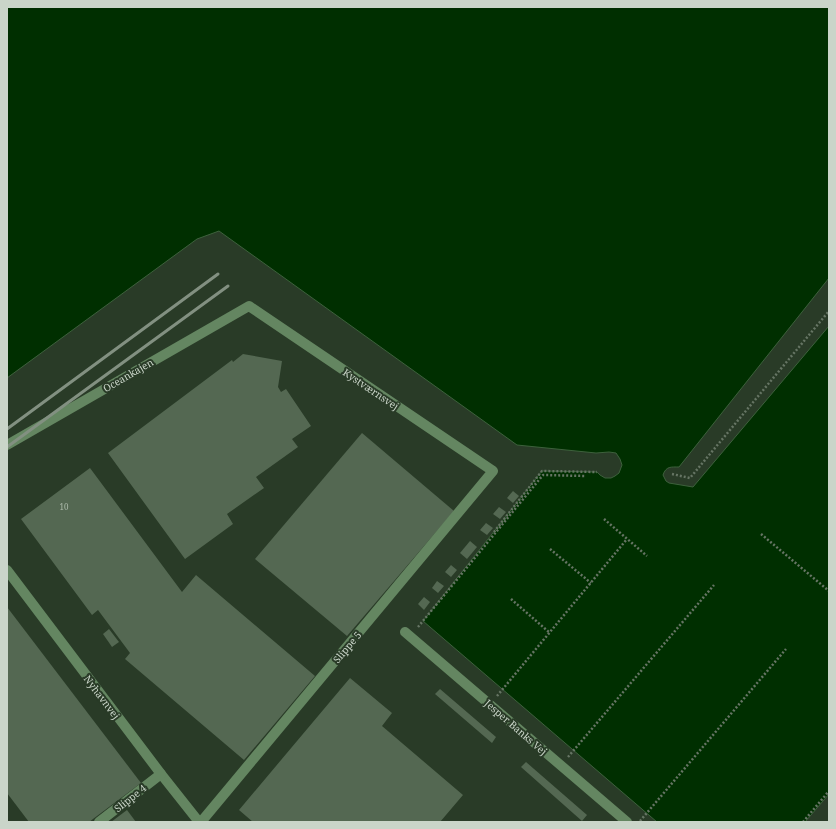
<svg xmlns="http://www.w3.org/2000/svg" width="836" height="829" font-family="'Noto Serif',serif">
<rect width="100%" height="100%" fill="#293b27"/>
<!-- water -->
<path fill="#002f00" stroke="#3d613c" d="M7,7H829V278L679,467C671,467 666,466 663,475L666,481L669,483L693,487L829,326V794L805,822H657L423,621L542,471L597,472L600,475L605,478H611L615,476L619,473L622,465L620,459L616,453L609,452L596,453L517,445L219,231L197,239L7,378Z"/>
<!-- building -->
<g fill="#546852">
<polygon points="243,354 282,361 278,387 281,392 286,389 311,426 292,439 298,447 256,477 264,488 227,514 233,524 185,559 108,453 232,360 233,362"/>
<polygon points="362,433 454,511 347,636 255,559"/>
<polygon points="90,468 182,592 196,575 315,676 244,760 125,659 130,653 98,610 92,615 21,519"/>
<polygon points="513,491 519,496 513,503 507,498"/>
<polygon points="499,507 506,512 500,519 493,514"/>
<polygon points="486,523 493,528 487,535 480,530"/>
<polygon points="470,541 477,547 467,559 460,553"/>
<polygon points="451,565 457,570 451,577 445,572"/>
<polygon points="437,581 444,586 438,593 432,588"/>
<polygon points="424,597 430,602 424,610 418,604"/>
<polygon points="7,607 141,783 89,822 29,822 7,793"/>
<polygon points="109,629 119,642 112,647 103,634"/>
<polygon points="350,678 392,713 382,726 463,795 440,822 253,822 239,810"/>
<polygon points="440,689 496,737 492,743 435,694"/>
<polygon points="526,762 587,815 582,821 521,767"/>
<polygon points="127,810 136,822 111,822"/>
</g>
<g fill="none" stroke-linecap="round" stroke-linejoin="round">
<!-- path -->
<g stroke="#667564" stroke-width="2.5" stroke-dasharray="2 2" stroke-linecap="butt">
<polyline points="672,474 690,478 829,311"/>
<polyline points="604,519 647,556"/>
<polyline points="494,532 542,471 597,472"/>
<polyline points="761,534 829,591"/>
<polyline points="550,549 591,583"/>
<polyline points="511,599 550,633"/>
<polyline points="418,627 543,475 586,476"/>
<polyline points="497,696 627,539"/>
<polyline points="568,757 714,585"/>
<polyline points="640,821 786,649"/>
<polyline points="803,822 829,791"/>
</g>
<!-- minor -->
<g stroke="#648661" stroke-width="10">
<polyline points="7,445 249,306 493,471 201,822"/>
<polyline points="7,570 161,774 199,822"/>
<polyline points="405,632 627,822"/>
<polyline points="99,822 161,774"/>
</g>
<!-- rail -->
<g stroke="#829081" stroke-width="3">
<polyline points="7,429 218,274"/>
<polyline points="7,447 228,286"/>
</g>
</g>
<g text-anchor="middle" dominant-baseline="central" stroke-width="4" stroke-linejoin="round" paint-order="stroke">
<!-- number labels -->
<g font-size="8" fill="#acbaab">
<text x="64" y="506">10</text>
</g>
<!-- street labels -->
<g font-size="10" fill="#cad5c9" stroke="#293b27">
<text transform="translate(128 375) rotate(-30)">Oceankajen</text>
<text transform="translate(371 389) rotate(34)">Kystværnsvej</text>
<text transform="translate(347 647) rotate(-50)">Slippe 5</text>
<text transform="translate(102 697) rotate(53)">Nyhavnvej</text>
<text transform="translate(516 727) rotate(41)">Jesper Banks Vej</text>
<text transform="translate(130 798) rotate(-38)">Slippe 4</text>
</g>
</g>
<!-- border -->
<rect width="836" height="829" fill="none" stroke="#cad5c9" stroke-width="16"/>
</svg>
